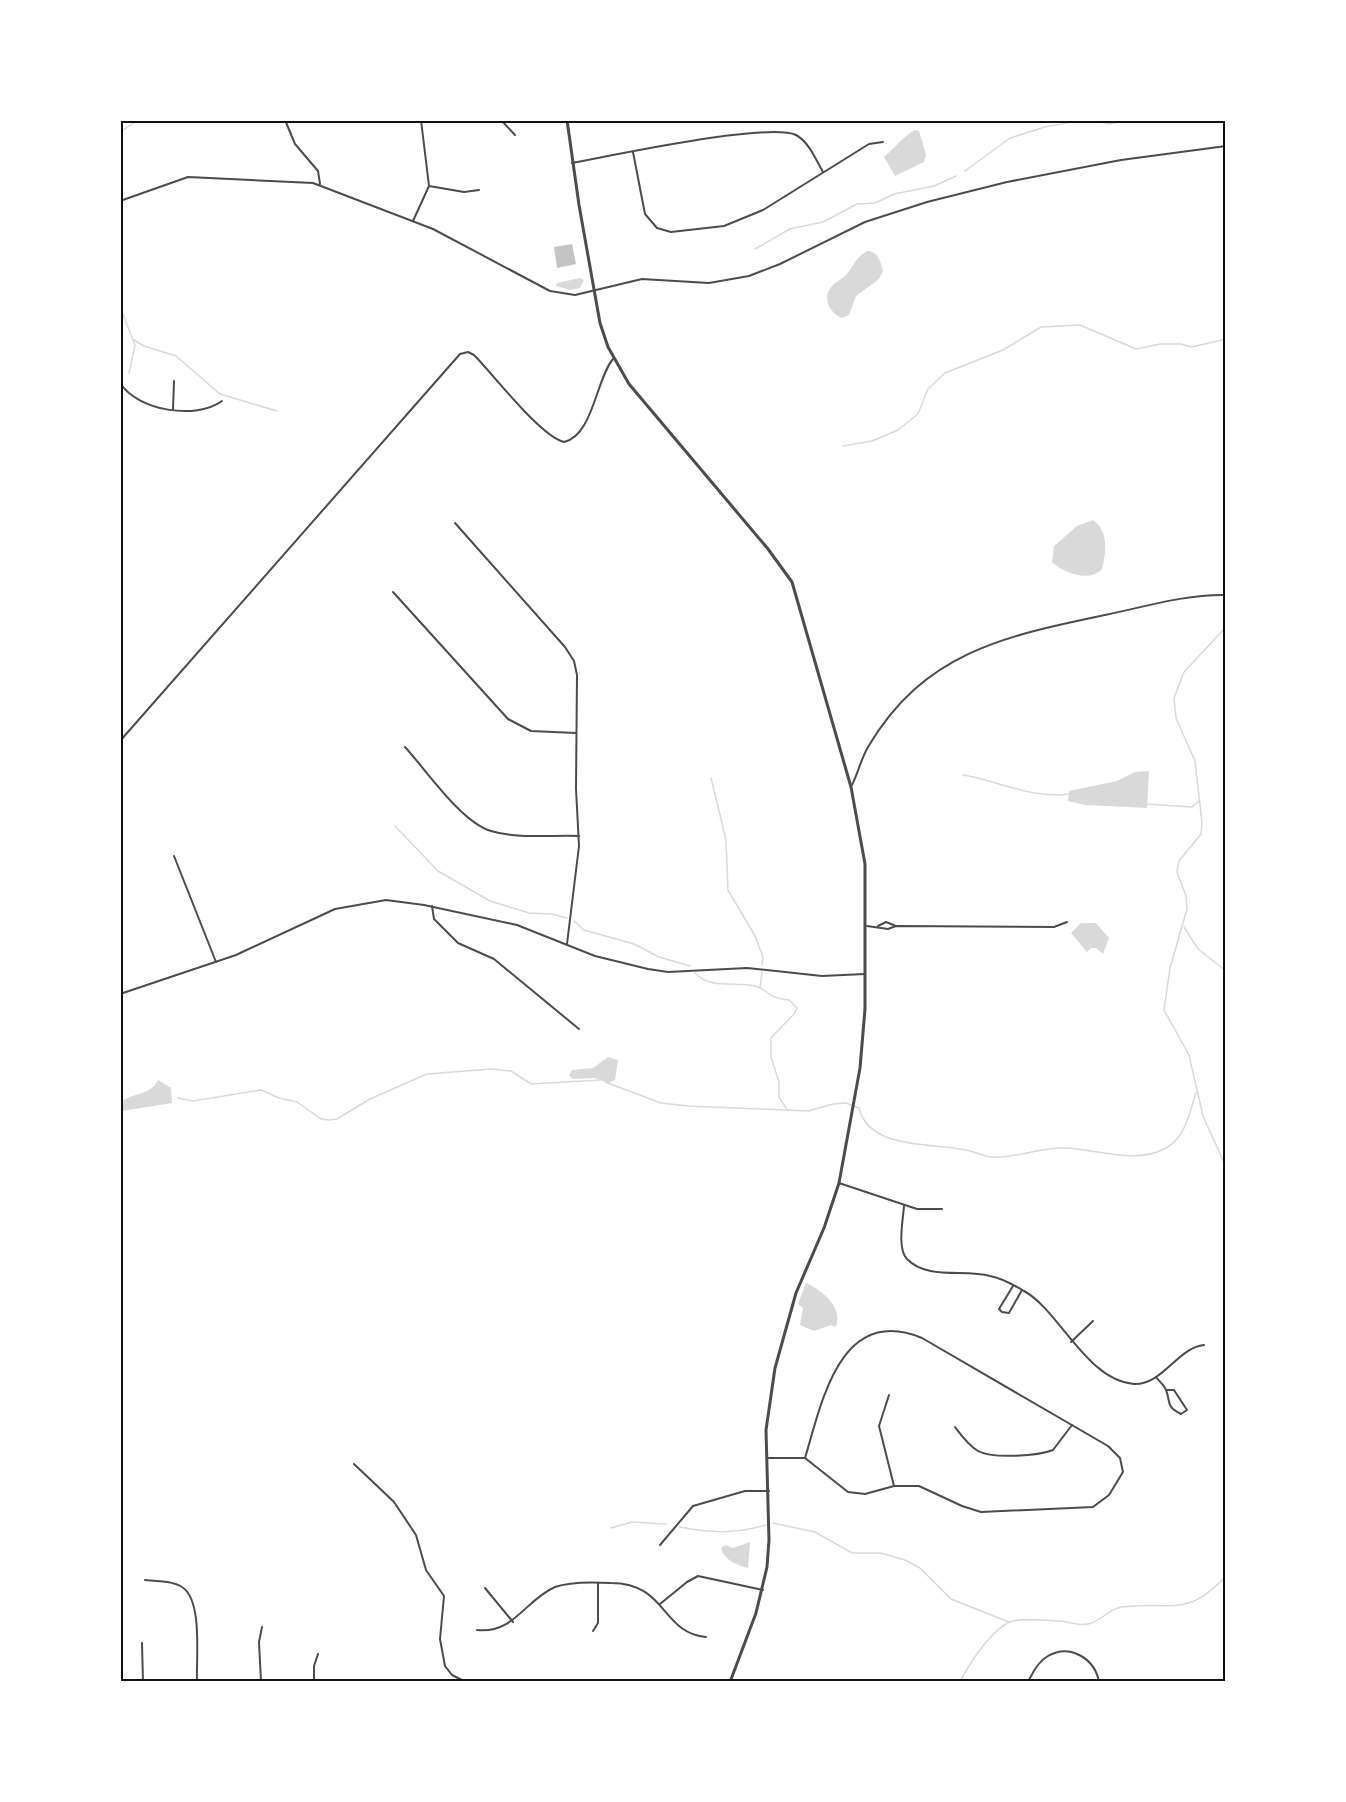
<svg xmlns="http://www.w3.org/2000/svg" width="1346" height="1802" font-family="'Space Grotesk',sans-serif">
<rect width="100%" height="100%" fill="#fff"/>
<!-- water -->
<g fill="#d9d9d9">
<path d="M915,130L919,131L926,155L924,162L895,176L884,157C896,147 901,138 915,130Z"/>
<path d="M868,251C878,252 881,262 883,271L879,279L856,296L849,315L842,318C828,312 821,296 834,284C837,281 842,279 846,275C854,266 856,256 868,251Z"/>
<polygon points="580,278 584,280 580,288 570,290 556,286 557,283"/>
<path d="M1093,520C1109,531 1106,552 1102,569C1089,583 1064,573 1052,562L1054,546L1077,526Z"/>
<polygon points="1149,771 1147,808 1085,805 1068,801 1069,791 1117,781 1135,772"/>
<polygon points="1081,923 1096,923 1109,938 1103,954 1096,948 1091,948 1087,952 1071,933"/>
<polygon points="608,1057 618,1060 615,1080 608,1083 595,1078 572,1079 569,1075 572,1070 593,1068"/>
<path d="M158,1080L171,1088L172,1103L122,1111L120,1108V1103C134,1091 149,1097 158,1080Z"/>
<path d="M806,1283C823,1291 843,1307 836,1327L831,1325L814,1331L800,1325L803,1308L798,1304Z"/>
<path d="M750,1542L748,1568C736,1565 724,1560 721,1548L725,1545L733,1548Z"/>
</g>
<g fill="none" stroke-linecap="round" stroke-linejoin="round">
<!-- stream -->
<g stroke="#d9d9d9" stroke-width="1.5">
<polyline points="1090,120 1110,124 1127,120"/>
<polyline points="120,132 138,120"/>
<polyline points="965,171 1010,138 1045,127 1083,120"/>
<polyline points="755,249 790,229 823,222 857,204 875,203 894,194 934,186 956,176"/>
<polyline points="120,307 135,345 129,373"/>
<polyline points="134,340 144,346 176,356 220,394 277,411"/>
<polyline points="843,446 872,441 898,430 918,414 928,389 945,373 1003,350 1041,327 1080,325 1136,349 1160,344 1181,344 1192,347 1226,339"/>
<polyline points="1226,627 1184,672 1174,698 1176,718 1195,761 1202,823 1201,834 1179,861 1177,872 1186,896 1187,909 1170,968 1164,1010 1189,1055 1203,1116 1226,1167"/>
<path d="M963,775C999,781 1031,799 1068,794"/>
<polyline points="711,778 726,840 728,890 755,936 763,957 762,965"/>
<polyline points="1146,804 1192,807 1199,801"/>
<polyline points="395,826 438,871 490,901 529,913 552,914 567,918"/>
<polyline points="574,921 584,930 634,944 659,957 690,966"/>
<polyline points="1184,927 1198,949 1226,971"/>
<path d="M695,973C711,990 735,981 755,986C770,990 766,998 789,1000L797,1008L794,1014L771,1038V1057L779,1082V1097L786,1108"/>
<polyline points="760,987 762,972"/>
<path d="M605,1082L661,1103L688,1106L808,1111L833,1104L846,1103L859,1108C869,1149 929,1143 961,1149C972,1150 981,1156 992,1157C1016,1159 1040,1147 1064,1148C1097,1149 1136,1165 1166,1148C1186,1137 1189,1113 1196,1093"/>
<polyline points="178,1098 193,1101 261,1090 279,1098 297,1102 321,1119 328,1120 337,1119 370,1099 427,1074 491,1069 511,1071 531,1084 600,1080"/>
<polyline points="773,1523 815,1532 852,1553 881,1553 905,1560 920,1568 951,1599 1009,1622"/>
<path d="M680,1527C710,1533 736,1534 766,1525"/>
<polyline points="611,1528 632,1522 666,1524"/>
<path d="M960,1682C969,1664 991,1630 1010,1622C1024,1617 1045,1621 1060,1621C1069,1622 1079,1626 1088,1624C1100,1622 1109,1609 1121,1607C1170,1600 1185,1620 1226,1576"/>
</g>
</g>
<!-- building -->
<polygon fill="#c4c4c4" points="572,244 576,264 557,268 554,247"/>
<g fill="none" stroke-linecap="round" stroke-linejoin="round">
<!-- minor -->
<g stroke="#4c4c4c" stroke-width="2">
<polyline points="285,120 295,144 318,171 320,184"/>
<polyline points="501,120 515,135"/>
<polyline points="633,152 645,214 657,228 671,232 724,226 763,210 869,144 883,142"/>
<path d="M572,163C611,156 767,122 796,135C809,142 816,160 823,172"/>
<polyline points="429,186 464,192 479,190"/>
<polyline points="120,201 188,177 313,183 433,229 550,291 575,295 642,279 709,283 749,276 780,264 865,222 927,202 1007,182 1121,160 1226,146"/>
<polyline points="413,221 429,186 421,120"/>
<path d="M120,383C138,411 196,420 222,401"/>
<polyline points="173,409 174,381"/>
<polyline points="455,523 565,647 574,661 577,675 576,789 579,846 567,944"/>
<polyline points="393,592 508,719 531,731 576,733"/>
<path d="M120,741L460,354L468,352L474,355C493,374 540,436 564,442C593,436 596,379 613,359"/>
<path d="M405,747C427,771 461,822 491,831C517,839 551,835 579,836"/>
<path d="M852,785C858,773 861,759 868,747C924,652 1005,636 1105,615C1144,607 1186,594 1226,595"/>
<polyline points="174,856 216,962"/>
<polyline points="432,906 434,919 458,943 494,959 579,1029"/>
<polyline points="867,926 888,929 896,926 1054,927 1067,922"/>
<polyline points="878,926 886,922 896,926"/>
<polyline points="120,994 236,955 335,909 386,900 424,905 517,925 595,956 648,969 668,972 747,968 822,976 865,974"/>
<polyline points="839,1183 917,1209 942,1209"/>
<path d="M904,1206C903,1220 897,1249 907,1259C927,1280 964,1269 990,1276C1001,1278 1014,1285 1024,1291C1059,1310 1087,1381 1134,1384C1163,1385 1177,1348 1204,1345"/>
<polyline points="1013,1286 999,1309 1002,1312 1009,1313 1022,1290"/>
<polyline points="1071,1342 1093,1321"/>
<path d="M1156,1377C1159,1381 1165,1386 1166,1390C1171,1402 1165,1406 1181,1414L1187,1410L1174,1390H1166"/>
<polyline points="889,1395 879,1426 894,1486"/>
<path d="M955,1427C961,1435 968,1445 978,1451C992,1459 1038,1456 1053,1450L1072,1425"/>
<path d="M768,1458H805L848,1492L865,1494L894,1486H919L962,1506L981,1512L1093,1507L1109,1495L1123,1472L1120,1458L1108,1446L922,1338C840,1304 822,1402 805,1458"/>
<polyline points="354,1464 394,1502 416,1535 426,1570 444,1596 440,1639 445,1666 452,1675 466,1682"/>
<polyline points="660,1545 693,1506 745,1491 769,1491"/>
<path d="M145,1580C157,1581 172,1581 182,1587C203,1600 196,1659 197,1682"/>
<polyline points="485,1588 513,1622"/>
<polyline points="660,1604 687,1582 698,1576 763,1590"/>
<path d="M477,1630C514,1634 525,1600 555,1587C571,1581 594,1582 611,1583C667,1583 661,1633 706,1637"/>
<polyline points="593,1631 598,1623 598,1583"/>
<polyline points="142,1643 143,1682"/>
<polyline points="261,1682 259,1642 262,1627"/>
<polyline points="314,1682 314,1666 318,1654"/>
<path d="M1028,1682C1033,1672 1038,1662 1048,1656C1070,1643 1095,1659 1099,1682"/>
</g>
<!-- tertiary -->
<polyline stroke="#4c4c4c" stroke-width="3" points="567,120 579,205 600,323 608,347 629,384 768,549 792,582 851,787 865,864 865,1009 860,1068 839,1183 824,1228 796,1293 775,1368 766,1430 769,1540 767,1567 756,1613 730,1682"/>
</g>
<!-- border -->
<rect width="1346" height="1802" fill="none" stroke="#ffffff" stroke-width="243"/>
<rect x="122" y="122" width="1102" height="1558" fill="none" stroke="#111" stroke-width="2"/>
</svg>
